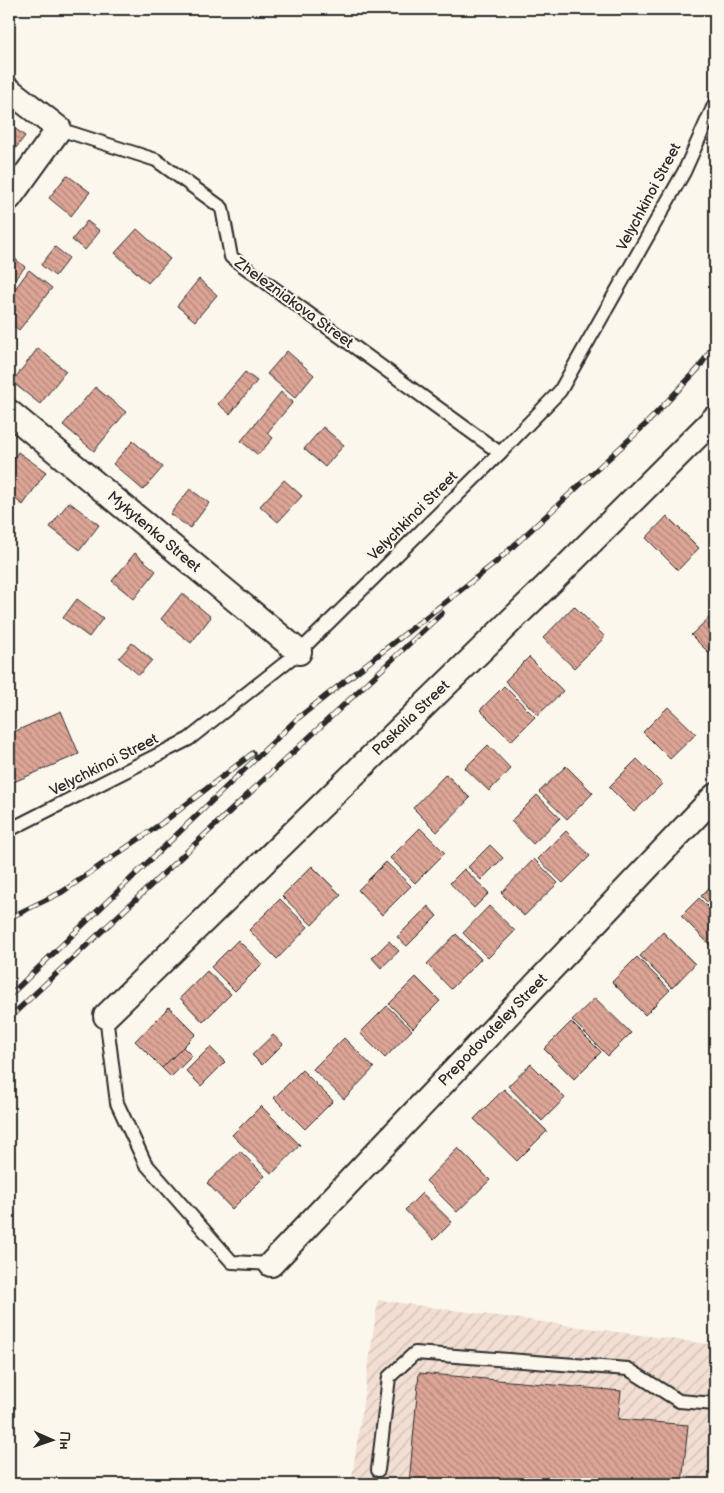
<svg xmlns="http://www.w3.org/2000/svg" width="724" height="1493" font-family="'Balsamiq Sans',sans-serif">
<defs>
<pattern id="industrial-furrows" width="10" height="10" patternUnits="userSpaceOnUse" patternTransform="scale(1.25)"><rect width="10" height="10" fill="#f2ded2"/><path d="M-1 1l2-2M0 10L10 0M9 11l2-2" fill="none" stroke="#d0bfb4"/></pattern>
<pattern id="building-back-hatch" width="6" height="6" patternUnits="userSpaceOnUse" patternTransform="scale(1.25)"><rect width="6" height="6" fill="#dda596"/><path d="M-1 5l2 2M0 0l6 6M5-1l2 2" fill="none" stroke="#b3877b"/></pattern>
</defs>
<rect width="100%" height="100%" fill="#fbf7ec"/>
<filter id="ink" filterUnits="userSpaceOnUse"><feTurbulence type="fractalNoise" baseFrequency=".02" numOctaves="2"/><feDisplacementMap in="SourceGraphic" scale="10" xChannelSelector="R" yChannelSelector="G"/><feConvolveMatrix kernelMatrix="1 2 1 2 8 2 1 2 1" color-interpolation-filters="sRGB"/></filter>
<g filter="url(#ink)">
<!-- industrial -->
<polygon fill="url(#industrial-furrows)" points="378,1300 715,1345 715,1484 351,1484"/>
<!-- building -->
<g fill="url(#building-back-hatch)" stroke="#2b2b2b">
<polygon points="9,124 25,136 9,157"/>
<polygon points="67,175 90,192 71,216 49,198"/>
<polygon points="87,221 100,231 85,250 72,240"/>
<polygon points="137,229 170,259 148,283 115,253"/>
<polygon points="55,247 69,258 55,276 41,265"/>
<polygon points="9,254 25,267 9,286"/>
<polygon points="29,270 52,288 19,330 9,322 9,297"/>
<polygon points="199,279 217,295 195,321 177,306"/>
<polygon points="38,348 66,371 40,404 12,382"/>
<polygon points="287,351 314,375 295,398 267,374"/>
<polygon points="245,372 257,381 230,414 218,404"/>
<polygon points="95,387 126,412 94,451 63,425"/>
<polygon points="281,392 293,402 267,433 273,438 258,455 241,441"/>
<polygon points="323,427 344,445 325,467 304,449"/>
<polygon points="133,441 163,467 143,490 113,464"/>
<polygon points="18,452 46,472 23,505 9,494 9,466"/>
<polygon points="284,480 302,496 278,522 260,506"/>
<polygon points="190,489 209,503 190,528 170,514"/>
<polygon points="69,502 99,525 80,550 50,527"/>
<polygon points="667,516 699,548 678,570 646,538"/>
<polygon points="135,553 156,571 134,599 112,581"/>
<polygon points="182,593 211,617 191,643 161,619"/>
<polygon points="77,599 103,618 89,637 63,618"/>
<polygon points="574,606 605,637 574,668 543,638"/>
<polygon points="714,613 715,614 715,659 691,635"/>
<polygon points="132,643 152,660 139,675 119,658"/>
<polygon points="529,657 563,691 538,715 505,681"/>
<polygon points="504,686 535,717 511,741 480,710"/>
<polygon points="668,707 696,734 670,759 643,732"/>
<polygon points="61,711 79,754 9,784 9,734"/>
<polygon points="488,745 511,769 489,791 465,768"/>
<polygon points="637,759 662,784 634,812 609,787"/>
<polygon points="566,766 593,793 567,819 539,792"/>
<polygon points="446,774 470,798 437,832 413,808"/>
<polygon points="537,795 560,818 533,844 511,821"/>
<polygon points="420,828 445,853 415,883 390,858"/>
<polygon points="566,831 590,856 563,883 538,859"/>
<polygon points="490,845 503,858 481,880 468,867"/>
<polygon points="534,859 558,883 524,916 501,893"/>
<polygon points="386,862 411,886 382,915 358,890"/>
<polygon points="312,866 341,895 312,925 282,896"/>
<polygon points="464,869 489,893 474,908 450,883"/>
<polygon points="715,882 715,910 701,896"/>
<polygon points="699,898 715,914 715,943 712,947 681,916"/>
<polygon points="280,899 308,927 277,959 249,930"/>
<polygon points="428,906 437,916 407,946 397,937"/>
<polygon points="489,906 515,931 488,958 463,933"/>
<polygon points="663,932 695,964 672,988 640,956"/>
<polygon points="456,934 481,959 451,989 427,964"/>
<polygon points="238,940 262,964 235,991 211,967"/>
<polygon points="389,941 399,951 381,968 372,958"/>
<polygon points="637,957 670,990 645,1015 612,982"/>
<polygon points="207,971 231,994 203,1022 180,998"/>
<polygon points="416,977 440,1001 413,1028 389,1004"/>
<polygon points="595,998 631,1033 608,1056 572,1020"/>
<polygon points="387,1006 412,1030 385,1058 360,1033"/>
<polygon points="169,1007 196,1034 162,1068 135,1041"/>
<polygon points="571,1022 601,1052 574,1079 544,1049"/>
<polygon points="273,1035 283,1044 262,1065 252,1055"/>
<polygon points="344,1038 374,1068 344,1099 313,1069"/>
<polygon points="183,1047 192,1056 171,1077 162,1068"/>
<polygon points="210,1047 225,1062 201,1086 186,1071"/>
<polygon points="531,1064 565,1098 542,1121 508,1086"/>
<polygon points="302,1070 333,1101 305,1129 274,1098"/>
<polygon points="504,1089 547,1131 517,1161 474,1119"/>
<polygon points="261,1106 300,1145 272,1174 232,1135"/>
<polygon points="458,1148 490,1180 457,1212 426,1181"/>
<polygon points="240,1151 265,1176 232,1209 207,1183"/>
<polygon points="422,1193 452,1222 434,1240 405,1210"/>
<polygon points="419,1373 621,1391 618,1419 688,1425 682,1484 409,1484"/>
</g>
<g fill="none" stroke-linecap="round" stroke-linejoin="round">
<defs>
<g id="service">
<polyline points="59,129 156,160 222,208 231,257 500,453"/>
<polyline points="9,830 189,739 299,652 500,453 560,391 684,172 715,103"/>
<polyline points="106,1016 117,1103 145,1163 232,1262 271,1264"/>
<polyline points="378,1470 389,1377 415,1353 628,1369 679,1401 715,1404"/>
</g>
<g id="minor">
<polyline points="9,90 59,129 9,198"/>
<polyline points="9,412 299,652"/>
<polyline points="106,1016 562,571 715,418"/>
<polyline points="271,1264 715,796"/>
</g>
</defs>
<!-- service casing -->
<use href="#service" stroke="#2b2b2b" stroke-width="16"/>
<!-- minor casing -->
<use href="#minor" stroke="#2b2b2b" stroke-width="28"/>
<!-- service -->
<use href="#service" stroke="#fbf7ec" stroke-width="12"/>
<!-- minor -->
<use href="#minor" stroke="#fbf7ec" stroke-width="24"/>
<defs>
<g id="rail">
<polyline points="9,918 62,892 162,823 253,753"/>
<polyline points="9,996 298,718 495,563 646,424 699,368 715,343"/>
<polyline points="9,1018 442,613"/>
</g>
</defs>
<!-- rail casing -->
<use href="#rail" stroke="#2b2b2b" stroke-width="5.5"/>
<!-- rail -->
<use href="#rail" stroke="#fbf7ec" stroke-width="4" stroke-dasharray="11" stroke-linecap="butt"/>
</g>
</g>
<g text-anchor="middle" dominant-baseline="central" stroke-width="4" stroke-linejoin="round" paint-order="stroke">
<!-- street labels -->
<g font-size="15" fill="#2b2b2b" stroke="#fbf7ec">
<text transform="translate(649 197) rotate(-62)">Velychkinoi Street</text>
<text transform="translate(294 303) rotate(36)">Zhelezniakova Street</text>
<text transform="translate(413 516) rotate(-45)">Velychkinoi Street</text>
<text transform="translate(154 532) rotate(40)">Mykytenka Street</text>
<text transform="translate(411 718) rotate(-44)">Paskalia Street</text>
<text transform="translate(104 765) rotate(-27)">Velychkinoi Street</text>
<text transform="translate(493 1030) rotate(-46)">Prepodovateley Street</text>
</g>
</g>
<!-- margin -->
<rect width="724" height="1493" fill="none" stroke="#fbf7ec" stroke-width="30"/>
<rect x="15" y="15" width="694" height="1463" fill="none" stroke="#2b2b2b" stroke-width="2" filter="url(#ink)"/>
<!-- north arrow -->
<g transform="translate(52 1440) rotate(92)" stroke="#fbf7ec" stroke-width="4" paint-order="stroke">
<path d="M0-4L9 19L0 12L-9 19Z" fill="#2b2b2b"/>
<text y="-8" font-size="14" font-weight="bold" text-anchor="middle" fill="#2b2b2b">Пн</text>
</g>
</svg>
